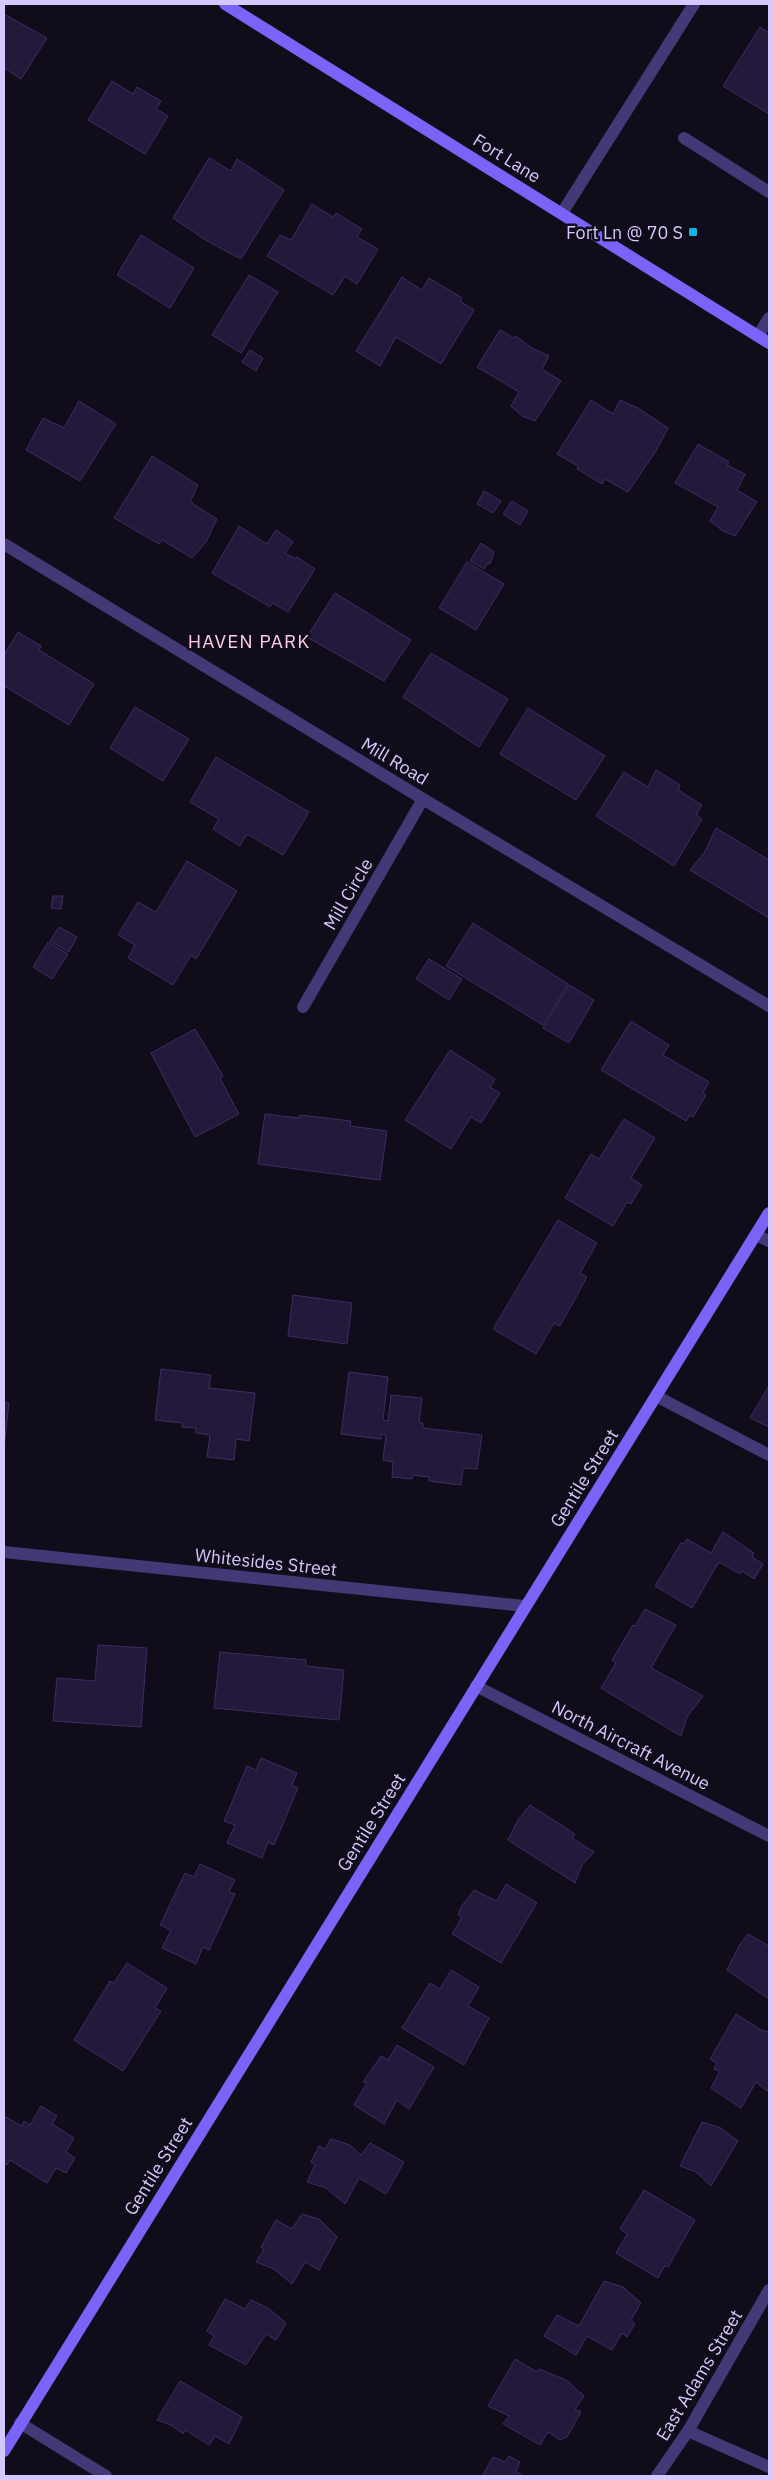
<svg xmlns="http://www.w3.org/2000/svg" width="773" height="2480" font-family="'IBM Plex Sans',sans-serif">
<rect width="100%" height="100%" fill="#100c1a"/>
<!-- building -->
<g fill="#23193a" stroke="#3e2c65">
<polygon points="4,14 47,38 21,79 4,68"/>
<polygon points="760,27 769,33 769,114 723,86"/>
<polygon points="112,81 133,94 137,87 161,101 156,109 168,116 145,154 88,120"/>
<polygon points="209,158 231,171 237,159 284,190 241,259 207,241 173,218"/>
<polygon points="312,204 333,217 336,213 362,229 357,237 378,249 357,284 345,276 333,295 267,256 280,235 291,240"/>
<polygon points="141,235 194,268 170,308 117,275"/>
<polygon points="249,275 278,292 241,353 212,335"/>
<polygon points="402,277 422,290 429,278 462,298 460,301 474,310 441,364 396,337 380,366 356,351"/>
<polygon points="500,330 514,338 516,336 532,348 549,356 542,369 561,381 535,421 522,416 511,406 519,392 477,367"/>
<polygon points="250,350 263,358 256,371 242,362"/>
<polygon points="591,400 613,414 620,400 638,408 668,428 656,451 628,492 605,479 602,484 577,469 578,466 557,454"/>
<polygon points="79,401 116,424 80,481 26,450 43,418 64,428"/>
<polygon points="698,444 729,462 727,465 745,474 737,490 757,502 735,536 723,531 710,521 718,507 675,483"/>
<polygon points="152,456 198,485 190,502 217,519 206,542 192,558 162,540 159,544 114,518"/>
<polygon points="484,491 501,501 493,513 477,504"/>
<polygon points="512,501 528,511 520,525 503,514"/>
<polygon points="239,526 267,544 276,530 293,542 285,553 296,559 297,557 315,569 288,612 273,603 270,607 212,573"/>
<polygon points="481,543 494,552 490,564 488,563 484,569 470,561"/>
<polygon points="467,562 504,584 476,630 439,608"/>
<polygon points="335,593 411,640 384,681 307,637"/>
<polygon points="18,632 41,646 39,650 94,684 69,725 4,686 4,655"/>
<polygon points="431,653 508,699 479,747 403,697"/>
<polygon points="135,707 189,739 163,781 110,748"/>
<polygon points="528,708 605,756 576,800 500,754"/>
<polygon points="216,757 309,812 283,855 247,834 240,846 213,829 219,819 190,802"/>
<polygon points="656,770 680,785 678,790 702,805 696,815 702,819 674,866 596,816 624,772 648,787"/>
<polygon points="716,828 769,860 769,918 690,870 704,853"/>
<polygon points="187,861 237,891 196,959 191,955 173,985 128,958 135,945 118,935 138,902 156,912"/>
<polygon points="53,896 63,896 61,909 51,908"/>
<polygon points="473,923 568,984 543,1025 446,966"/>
<polygon points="59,927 77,937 69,952 50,941"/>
<polygon points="48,942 68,954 52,979 33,967"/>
<polygon points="429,959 462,979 449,1000 416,979"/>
<polygon points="569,985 594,1000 569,1043 543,1028"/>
<polygon points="631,1021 669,1045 663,1055 709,1082 703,1093 706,1095 693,1117 690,1115 686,1121 601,1070"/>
<polygon points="195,1029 223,1076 220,1078 239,1114 195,1137 151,1053"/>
<polygon points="450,1050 495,1079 490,1087 500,1093 481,1123 471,1117 451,1149 405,1120"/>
<polygon points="265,1114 300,1118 300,1115 351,1121 350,1126 387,1131 380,1180 258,1164"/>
<polygon points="624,1119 655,1138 631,1178 642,1185 631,1204 627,1202 613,1226 565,1198 591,1154 599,1159"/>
<polygon points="558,1220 597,1243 580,1273 587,1277 560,1326 554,1323 536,1354 493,1329"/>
<polygon points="293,1295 352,1303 347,1344 288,1336"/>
<polygon points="161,1369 211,1375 209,1388 255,1393 249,1441 236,1439 234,1460 207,1457 210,1435 196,1433 196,1428 182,1427 182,1423 155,1420"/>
<polygon points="349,1372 388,1377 383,1420 388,1421 391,1395 422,1398 419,1423 423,1423 423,1428 482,1435 477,1469 463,1468 461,1485 429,1481 429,1477 413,1475 412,1479 392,1477 393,1462 383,1460 386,1435 381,1434 381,1439 341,1434"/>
<polygon points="769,1386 769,1427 750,1418"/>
<polygon points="4,1402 9,1403 4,1447"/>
<polygon points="723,1532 754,1553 752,1557 763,1564 754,1579 742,1571 740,1574 719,1562 692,1608 655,1586 681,1543 684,1544 687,1539 711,1553"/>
<polygon points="645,1609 676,1625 651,1668 703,1696 687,1717 681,1736 601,1688 616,1663 612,1660 633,1625 635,1626"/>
<polygon points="98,1645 147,1648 141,1727 53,1721 57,1678 95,1681"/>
<polygon points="220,1652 306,1660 306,1666 344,1670 339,1720 214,1708"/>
<polygon points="261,1758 297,1773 292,1785 298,1788 274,1845 268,1842 262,1858 227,1843 235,1825 224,1821 247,1766 256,1770"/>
<polygon points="530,1805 575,1834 572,1838 594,1852 582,1865 575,1883 508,1840 518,1820"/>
<polygon points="200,1864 235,1880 229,1892 235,1894 209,1950 203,1947 196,1964 162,1948 171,1930 160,1925 185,1873 194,1877"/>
<polygon points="506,1884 537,1903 501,1963 452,1934 462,1917 458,1915 461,1907 474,1890 497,1901"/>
<polygon points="748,1934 769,1946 769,1999 727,1970 739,1946"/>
<polygon points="127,1963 167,1988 155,2008 161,2011 123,2071 74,2040 110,1981 114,1983"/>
<polygon points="451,1970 479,1987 468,2006 489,2018 464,2065 402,2028 430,1983 440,1989"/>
<polygon points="736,2014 761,2030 769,2032 769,2087 767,2091 756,2082 741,2108 711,2088 720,2071 714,2069 717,2063 710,2059"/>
<polygon points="397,2045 434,2067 409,2109 397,2100 384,2124 354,2105 367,2083 363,2082 381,2056 388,2060"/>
<polygon points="41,2106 57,2116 52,2124 74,2138 66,2152 75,2158 66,2173 56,2168 47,2183 10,2160 7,2165 4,2163 4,2120 6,2117 22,2126 24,2121 30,2125"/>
<polygon points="702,2122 721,2128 738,2141 711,2186 696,2172 680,2166"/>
<polygon points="331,2139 350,2145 361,2155 370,2143 404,2162 386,2194 359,2178 345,2204 326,2188 307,2182 315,2165 311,2162 319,2146 325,2149"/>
<polygon points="644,2190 695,2220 668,2267 665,2265 658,2278 616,2253 627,2234 620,2229"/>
<polygon points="302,2214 319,2219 337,2237 319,2270 305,2262 292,2284 274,2269 256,2262 264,2249 261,2247 276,2220 292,2229"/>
<polygon points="604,2281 623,2287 641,2303 631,2320 635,2324 627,2337 622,2333 612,2350 587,2336 576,2355 544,2336 557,2315 579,2326"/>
<polygon points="225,2299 245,2309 251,2300 268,2308 286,2323 276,2340 266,2334 246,2365 209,2345 214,2336 207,2331"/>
<polygon points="515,2359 537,2372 539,2369 566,2380 584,2396 575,2409 581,2412 567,2437 560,2440 548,2432 540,2445 503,2424 509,2416 488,2406"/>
<polygon points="180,2381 242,2417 229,2444 215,2436 209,2445 185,2430 183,2434 171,2425 157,2420"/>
<polygon points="509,2456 520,2462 516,2471 523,2476 482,2476 493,2457 505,2462"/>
</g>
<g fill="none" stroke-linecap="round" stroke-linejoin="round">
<!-- lane -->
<g stroke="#433977" stroke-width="12">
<polyline points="684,138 769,192"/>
<polyline points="562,213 694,4"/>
<polyline points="758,336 769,318"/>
<polyline points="756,1235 769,1241"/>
</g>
<!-- street -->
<g stroke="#433977" stroke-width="12">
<polyline points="4,544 423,799 769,1006"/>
<polyline points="303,1007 423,799"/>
<polyline points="656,1396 769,1455"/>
<polyline points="4,1552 524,1606"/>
<polyline points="476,1686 769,1836"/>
<polyline points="20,2423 106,2476"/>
<polyline points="688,2431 769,2467"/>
<polyline points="657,2476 688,2431 769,2290"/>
</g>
<!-- secondary -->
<g stroke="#7964f7" stroke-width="12">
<polyline points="225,4 769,343"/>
<polyline points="4,2451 769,1213"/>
</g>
</g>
<!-- markers -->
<rect fill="#0cb5e4" stroke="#100c1a" stroke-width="2" x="688" y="227" width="10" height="10" rx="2.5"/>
<g text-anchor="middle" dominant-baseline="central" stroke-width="5" stroke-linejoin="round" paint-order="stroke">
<!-- street labels -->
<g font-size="18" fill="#d4c8fc" stroke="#100c1a">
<text transform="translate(507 158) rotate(32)">Fort Lane</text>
<text transform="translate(395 761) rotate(31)">Mill Road</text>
<text transform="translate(348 894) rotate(-60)">Mill Circle</text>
<text transform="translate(584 1478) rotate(-58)">Gentile Street</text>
<text transform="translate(266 1562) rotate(6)">Whitesides Street</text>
<text transform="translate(631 1745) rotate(27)">North Aircraft Avenue</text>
<text transform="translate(371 1822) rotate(-58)">Gentile Street</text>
<text transform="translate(158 2166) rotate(-58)">Gentile Street</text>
<text transform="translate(699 2375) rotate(-59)">East Adams Street</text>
</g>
<!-- poi labels -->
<g font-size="18" fill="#d4c8fc" stroke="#100c1a" text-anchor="end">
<text x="683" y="232">Fort Ln @ 70 S</text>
</g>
<!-- neighbourhood labels -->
<g font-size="19" letter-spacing="1" fill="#fccae4" stroke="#100c1a">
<text x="249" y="641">HAVEN PARK</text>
</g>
</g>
<!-- border -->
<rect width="773" height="2480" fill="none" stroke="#d4c8fc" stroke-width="10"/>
</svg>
